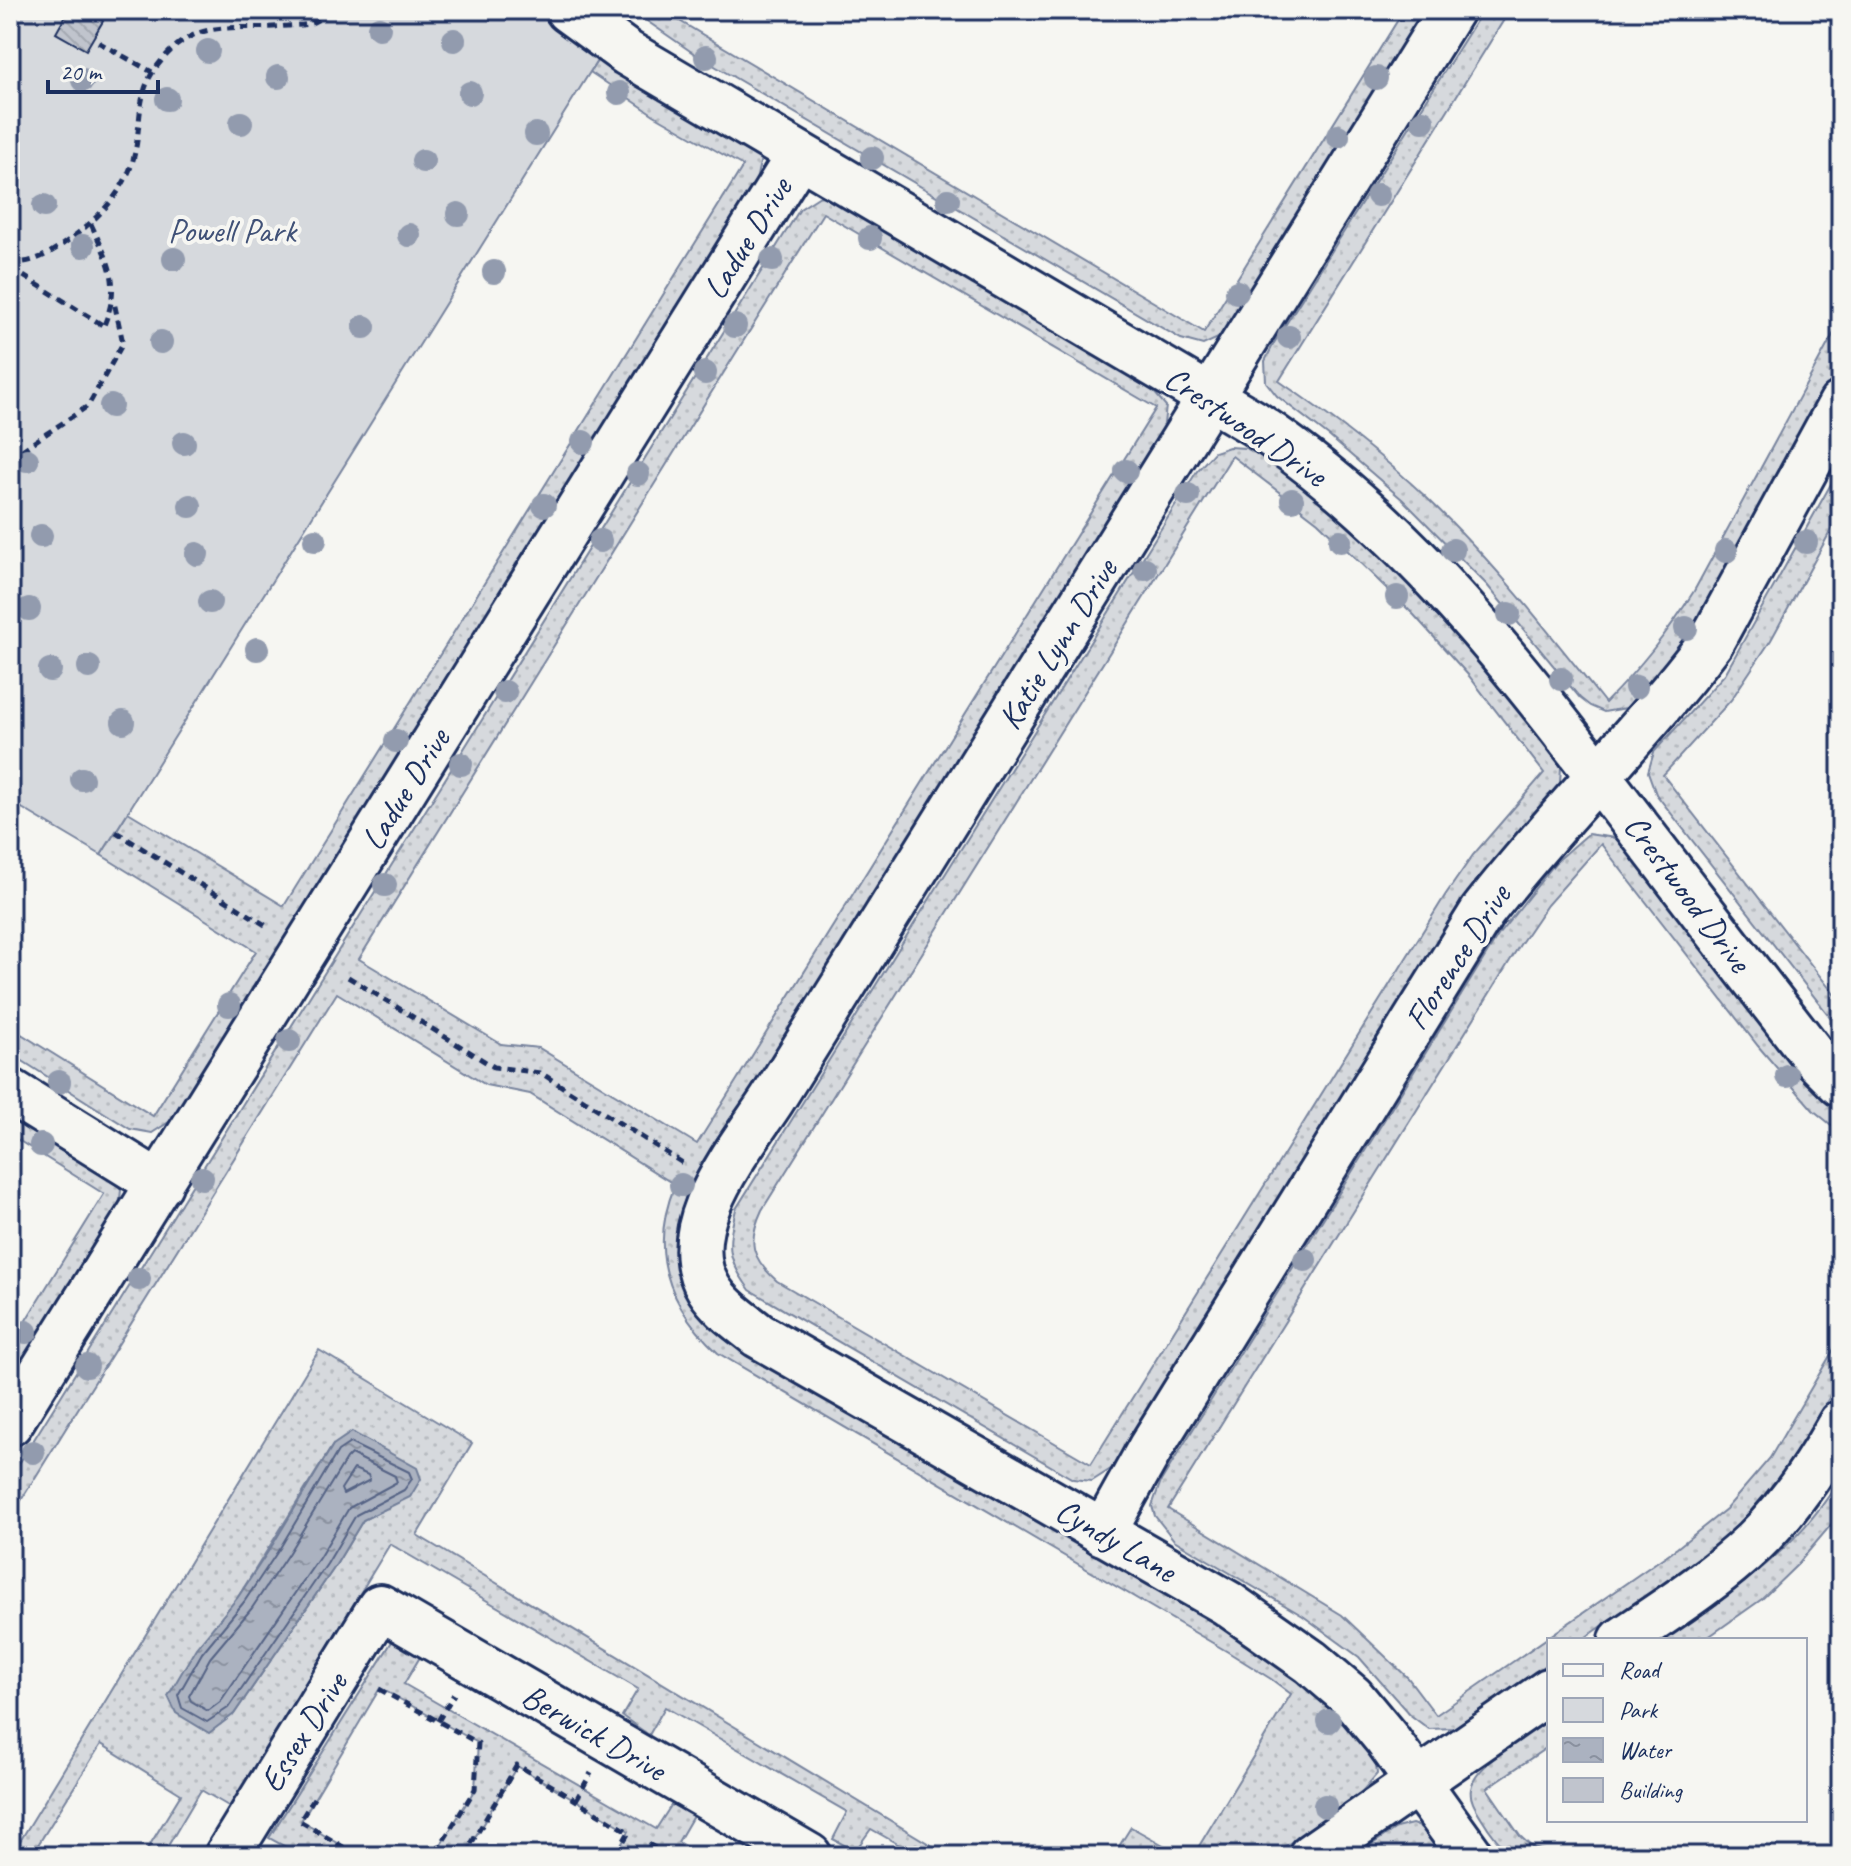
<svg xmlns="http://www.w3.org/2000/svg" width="1851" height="1866" font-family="Caveat,sans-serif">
<defs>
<pattern id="grass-dots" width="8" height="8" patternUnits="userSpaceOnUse" patternTransform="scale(2)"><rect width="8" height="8" fill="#d6d9dd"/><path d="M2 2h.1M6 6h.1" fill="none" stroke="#b7bbc0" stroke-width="1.8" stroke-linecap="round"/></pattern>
<pattern id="water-ripples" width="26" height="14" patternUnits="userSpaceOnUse" patternTransform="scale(2)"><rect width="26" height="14" fill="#abb2c0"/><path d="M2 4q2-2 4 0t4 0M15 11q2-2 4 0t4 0" fill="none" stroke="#8a919f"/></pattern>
<pattern id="building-back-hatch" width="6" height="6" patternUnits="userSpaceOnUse" patternTransform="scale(2)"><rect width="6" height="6" fill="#c0c4cd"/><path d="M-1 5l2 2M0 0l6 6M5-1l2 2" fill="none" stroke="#a4a9b2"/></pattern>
</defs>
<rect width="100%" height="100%" fill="#f6f6f2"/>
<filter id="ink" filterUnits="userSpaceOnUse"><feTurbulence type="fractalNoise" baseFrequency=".0125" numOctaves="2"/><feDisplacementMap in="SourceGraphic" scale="16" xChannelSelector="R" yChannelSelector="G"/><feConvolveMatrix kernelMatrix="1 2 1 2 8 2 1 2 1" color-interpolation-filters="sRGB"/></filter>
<g filter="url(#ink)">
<!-- grass -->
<g fill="url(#grass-dots)" stroke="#78849e" stroke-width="2" fill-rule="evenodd">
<polygon points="631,10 661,10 1204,332 1404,10 1429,10 1227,334 1203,345 1181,339 696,55"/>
<path d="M1483,10H1510L1279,381C1332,417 1382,455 1428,499C1493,561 1549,632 1605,703C1641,666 1667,634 1694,591L1841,320V368L1709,610L1656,681L1626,708L1604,712L1590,706L1580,698L1487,585L1403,500L1330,437L1277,396L1266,382L1265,361L1274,343Z"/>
<polygon points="600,56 734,139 761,158 753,194 175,1118 152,1133 130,1129 10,1053 10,1027 153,1116 256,951 101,855 128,812 284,906 743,166 654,115 590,72"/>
<path d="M820,196L839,200L1148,385L1166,406L1162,442L686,1264L1264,1646L1374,1742L1377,1774L1359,1795L1271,1856H1193L1291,1694L1271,1679L1228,1652L718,1353C668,1306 648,1250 675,1185L530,1094L486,1085L337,993L10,1518V1478L800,209ZM823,213L1156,408L697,1144L539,1048L501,1044L359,959Z"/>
<path d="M1229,447L1246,448L1280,466L1368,541L1449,626L1549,749L1561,767L1560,783L1117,1465L1092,1481L1073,1479L750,1290C726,1258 727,1247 736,1209L1197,471L1214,452ZM1232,456L1318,522L1414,615L1469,676L1544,773L1473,855L1446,894L1091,1464L777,1281C751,1258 747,1242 762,1210Z"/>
<polygon points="1841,466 1841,512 1771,640 1731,700 1663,775 1841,1003 1841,1031 1656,794 1648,772 1654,752 1725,674"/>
<polygon points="1588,834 1615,838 1633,854 1812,1083 1841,1111 1841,1133 1813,1110 1758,1046 1601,844 1547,905 1521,943 1168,1509 1342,1615 1408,1678 1436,1715 1677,1548 1726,1509 1770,1458 1841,1337 1841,1378 1789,1465 1747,1519 1694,1563 1582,1640 1549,1640 1549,1663 1455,1728 1429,1729 1409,1714 1359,1657 1303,1616 1174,1540 1155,1516 1152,1506 1161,1481 1499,934 1556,862"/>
<polygon points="10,1107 108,1167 121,1190 117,1225 10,1390 10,1346 104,1194 10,1135"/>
<path d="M319,1350L472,1443L417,1535L949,1856H919L871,1829L855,1851L833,1839L847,1812L665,1707L649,1735L622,1716L638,1689L390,1544L230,1807L201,1790L162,1856H143L181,1794L101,1744L31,1856H11ZM333,1445L410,1496L363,1520L334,1568L234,1714L238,1597Z"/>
<path d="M1841,1477V1513L1797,1565L1762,1599L1704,1640H1664C1730,1594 1800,1548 1841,1477Z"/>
<polygon points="393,1640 420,1657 404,1684 656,1829 672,1804 693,1816 678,1842 701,1856 669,1856 649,1845 642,1856 615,1856 629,1831 517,1766 464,1856 434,1856 475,1789 478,1743 380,1688 301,1821 358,1856 293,1856 295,1852 269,1838"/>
<path d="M1549,1720V1746L1487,1788L1520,1836L1533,1848L1562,1856H1512C1499,1844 1490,1832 1481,1817C1476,1809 1469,1799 1471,1789C1474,1764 1529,1735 1549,1720Z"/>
<path d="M1412,1824C1430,1829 1440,1843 1452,1856H1355L1396,1828Z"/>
<polygon points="1131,1827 1183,1856 1113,1856"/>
</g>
<!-- park -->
<polygon fill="#d6d9dd" stroke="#78849e" stroke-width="2" points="10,10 539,10 600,56 101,855 10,801"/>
<!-- water -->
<polygon fill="url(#water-ripples)" stroke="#717e99" stroke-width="2" points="352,1432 417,1468 421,1479 410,1497 363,1520 334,1568 234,1714 209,1733 176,1713 168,1696 196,1648 238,1597 273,1544 333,1445"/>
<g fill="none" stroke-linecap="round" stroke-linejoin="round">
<!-- shore -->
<g stroke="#556385" stroke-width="2">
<polygon points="350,1443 409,1472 412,1479 404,1490 356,1515 327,1564 228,1708 207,1722 182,1708 178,1695 202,1653 244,1602 280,1548 338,1451"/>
<polygon points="351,1454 395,1476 397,1482 349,1508 319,1558 220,1702 208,1711 191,1701 189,1696 210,1658 252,1608 288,1554 346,1459"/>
<polygon points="354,1469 368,1475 370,1480 343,1494 341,1489"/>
</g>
</g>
<!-- building -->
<polygon fill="url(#building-back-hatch)" stroke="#1b2f5e" stroke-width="2" points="69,10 84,10 103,21 86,50 56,33"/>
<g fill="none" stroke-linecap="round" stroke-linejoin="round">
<defs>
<g id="minor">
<path d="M568,10L627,53L1254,423C1407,524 1518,670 1628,815C1690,896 1753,978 1816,1059L1841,1084"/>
<path d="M1451,10L772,1100C740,1149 672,1229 709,1289C721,1308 741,1321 758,1335L1227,1603L1311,1662L1352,1697L1386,1738L1471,1856"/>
<polyline points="10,1091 160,1184"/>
<polyline points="10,1423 799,155"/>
<path d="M1103,1533L1151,1447L1483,911C1555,818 1640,736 1711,642L1841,404"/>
<path d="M1622,1640C1668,1609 1715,1579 1755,1541C1789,1508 1818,1464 1841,1423"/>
<polyline points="227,1856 380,1607 809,1856"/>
<polyline points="1311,1856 1549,1691"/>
</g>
</defs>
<!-- minor casing -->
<use href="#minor" stroke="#1b2f5e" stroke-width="50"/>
<!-- path -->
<g stroke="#1b2f5e" stroke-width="5" stroke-dasharray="8 6" stroke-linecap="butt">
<polyline points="98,42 152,72"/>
<path d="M91,224C111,267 122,284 102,330"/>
<path d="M10,262C31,265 49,254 66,242C97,220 127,191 135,152C141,125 137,93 155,69C195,14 230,32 287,26C295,25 304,26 311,23C318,21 326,14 332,10"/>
<polyline points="10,276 22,275 104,326"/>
<polyline points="10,458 88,406 123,343 114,302"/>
<polyline points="116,832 270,928"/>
<polyline points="348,977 494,1067 541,1073 684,1164"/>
<polyline points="379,1689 478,1743 475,1789 434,1856"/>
<polyline points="438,1721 454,1694"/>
<polyline points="314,1798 300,1821 358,1856"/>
<polyline points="576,1800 591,1773"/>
<polyline points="648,1844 669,1856"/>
<polyline points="464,1856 517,1765 629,1832 615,1856"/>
</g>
<!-- minor -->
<use href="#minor" stroke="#f6f6f2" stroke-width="44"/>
</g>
<!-- trees -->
<g fill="#929bae">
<circle cx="379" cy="28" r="12"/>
<circle cx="454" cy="40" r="12"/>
<circle cx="208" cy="51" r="12"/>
<circle cx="706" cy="57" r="12"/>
<circle cx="278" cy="77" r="12"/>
<circle cx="1376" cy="78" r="12"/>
<circle cx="83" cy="80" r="12"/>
<circle cx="470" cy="93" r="12"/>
<circle cx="619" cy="93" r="12"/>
<circle cx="167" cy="99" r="12"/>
<circle cx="1423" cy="121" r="12"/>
<circle cx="241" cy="123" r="12"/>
<circle cx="536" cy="134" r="12"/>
<circle cx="1338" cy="136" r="12"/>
<circle cx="872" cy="158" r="12"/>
<circle cx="423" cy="161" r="12"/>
<circle cx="1378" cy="195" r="12"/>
<circle cx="948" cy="200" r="12"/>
<circle cx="44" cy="206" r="12"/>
<circle cx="458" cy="214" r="12"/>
<circle cx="409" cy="235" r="12"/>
<circle cx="870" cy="238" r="12"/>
<circle cx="83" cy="246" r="12"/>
<circle cx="174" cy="259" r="12"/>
<circle cx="772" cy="260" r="12"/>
<circle cx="494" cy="272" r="12"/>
<circle cx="1237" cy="292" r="12"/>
<circle cx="735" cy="326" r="12"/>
<circle cx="364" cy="327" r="12"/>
<circle cx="1289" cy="337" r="12"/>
<circle cx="161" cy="342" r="12"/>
<circle cx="705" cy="373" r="12"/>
<circle cx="111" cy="406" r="12"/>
<circle cx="583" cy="442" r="12"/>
<circle cx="184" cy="443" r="12"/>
<circle cx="27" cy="460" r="12"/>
<circle cx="1126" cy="471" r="12"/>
<circle cx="638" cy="474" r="12"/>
<circle cx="1188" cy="495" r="12"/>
<circle cx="1292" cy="500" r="12"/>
<circle cx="544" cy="505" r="12"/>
<circle cx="190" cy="506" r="12"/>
<circle cx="41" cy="536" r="12"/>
<circle cx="315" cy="540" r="12"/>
<circle cx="600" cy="541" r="12"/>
<circle cx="1340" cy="541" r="12"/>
<circle cx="1806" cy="542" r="12"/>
<circle cx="1453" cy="550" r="12"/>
<circle cx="1726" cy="551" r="12"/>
<circle cx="197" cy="554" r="12"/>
<circle cx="1145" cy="569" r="12"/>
<circle cx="1397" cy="597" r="12"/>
<circle cx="210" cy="602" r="12"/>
<circle cx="29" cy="609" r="12"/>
<circle cx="1509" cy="614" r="12"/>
<circle cx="1686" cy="628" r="12"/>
<circle cx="257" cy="649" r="12"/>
<circle cx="89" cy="667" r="12"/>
<circle cx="50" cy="670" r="12"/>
<circle cx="1561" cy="679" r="12"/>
<circle cx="1636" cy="687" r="12"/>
<circle cx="505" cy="692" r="12"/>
<circle cx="123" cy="722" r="12"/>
<circle cx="396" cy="741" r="12"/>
<circle cx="461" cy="764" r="12"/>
<circle cx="82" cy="779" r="12"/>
<circle cx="385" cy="885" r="12"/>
<circle cx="229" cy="1005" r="12"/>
<circle cx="289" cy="1041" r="12"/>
<circle cx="1787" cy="1076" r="12"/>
<circle cx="59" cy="1082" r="12"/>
<circle cx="41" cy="1145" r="12"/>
<circle cx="202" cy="1178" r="12"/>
<circle cx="681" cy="1185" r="12"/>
<circle cx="1305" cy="1260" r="12"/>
<circle cx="139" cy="1279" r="12"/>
<circle cx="26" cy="1332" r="12"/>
<circle cx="87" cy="1366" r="12"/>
<circle cx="33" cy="1452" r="12"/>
<circle cx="1329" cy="1721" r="12"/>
<circle cx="1325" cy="1806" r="12"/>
</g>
</g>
<g text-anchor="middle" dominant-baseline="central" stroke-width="8" stroke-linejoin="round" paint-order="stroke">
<!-- park labels -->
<g font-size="34" fill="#405177" stroke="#f6f6f2">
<text x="232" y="230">Powell Park</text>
</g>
<!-- street labels -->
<g font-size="34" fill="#1b2f5e" stroke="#f6f6f2">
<text transform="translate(747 238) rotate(-58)">Ladue Drive</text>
<text transform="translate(1246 426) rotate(34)">Crestwood Drive</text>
<text transform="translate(1057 644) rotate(-58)">Katie Lynn Drive</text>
<text transform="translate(405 789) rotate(-58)">Ladue Drive</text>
<text transform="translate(1688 893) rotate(53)">Crestwood Drive</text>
<text transform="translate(1457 957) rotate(-57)">Florence Drive</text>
<text transform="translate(1116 1540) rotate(30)">Cyndy Lane</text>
<text transform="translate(303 1732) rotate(-58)">Essex Drive</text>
<text transform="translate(594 1732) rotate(30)">Berwick Drive</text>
</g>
</g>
<!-- margin -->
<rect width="1851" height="1866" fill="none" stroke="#f6f6f2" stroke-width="40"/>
<rect x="20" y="20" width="1811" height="1826" fill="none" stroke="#1b2f5e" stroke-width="3" filter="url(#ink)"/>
<!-- legend -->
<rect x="1547" y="1638" width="260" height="184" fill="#f6f6f2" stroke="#9ea6b7" stroke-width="2"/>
<rect x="1563" y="1664" width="40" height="12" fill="#f6f6f2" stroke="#9ea6b7" stroke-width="2"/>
<text x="1619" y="1678" font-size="24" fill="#1b2f5e">Road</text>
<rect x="1563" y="1698" width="40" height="24" fill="#d6d9dd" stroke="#9ea6b7" stroke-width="2"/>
<text x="1619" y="1718" font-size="24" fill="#1b2f5e">Park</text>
<rect x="1563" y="1738" width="40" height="24" fill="url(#water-ripples)" stroke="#9ea6b7" stroke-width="2"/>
<text x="1619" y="1758" font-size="24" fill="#1b2f5e">Water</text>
<rect x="1563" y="1778" width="40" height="24" fill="#c0c4cd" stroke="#9ea6b7" stroke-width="2"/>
<text x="1619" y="1798" font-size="24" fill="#1b2f5e">Building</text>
<!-- scale -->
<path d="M48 80v12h110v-12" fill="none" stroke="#1b2f5e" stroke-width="4"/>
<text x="60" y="80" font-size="24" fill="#1b2f5e" stroke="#f6f6f2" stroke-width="6" paint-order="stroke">20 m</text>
</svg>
